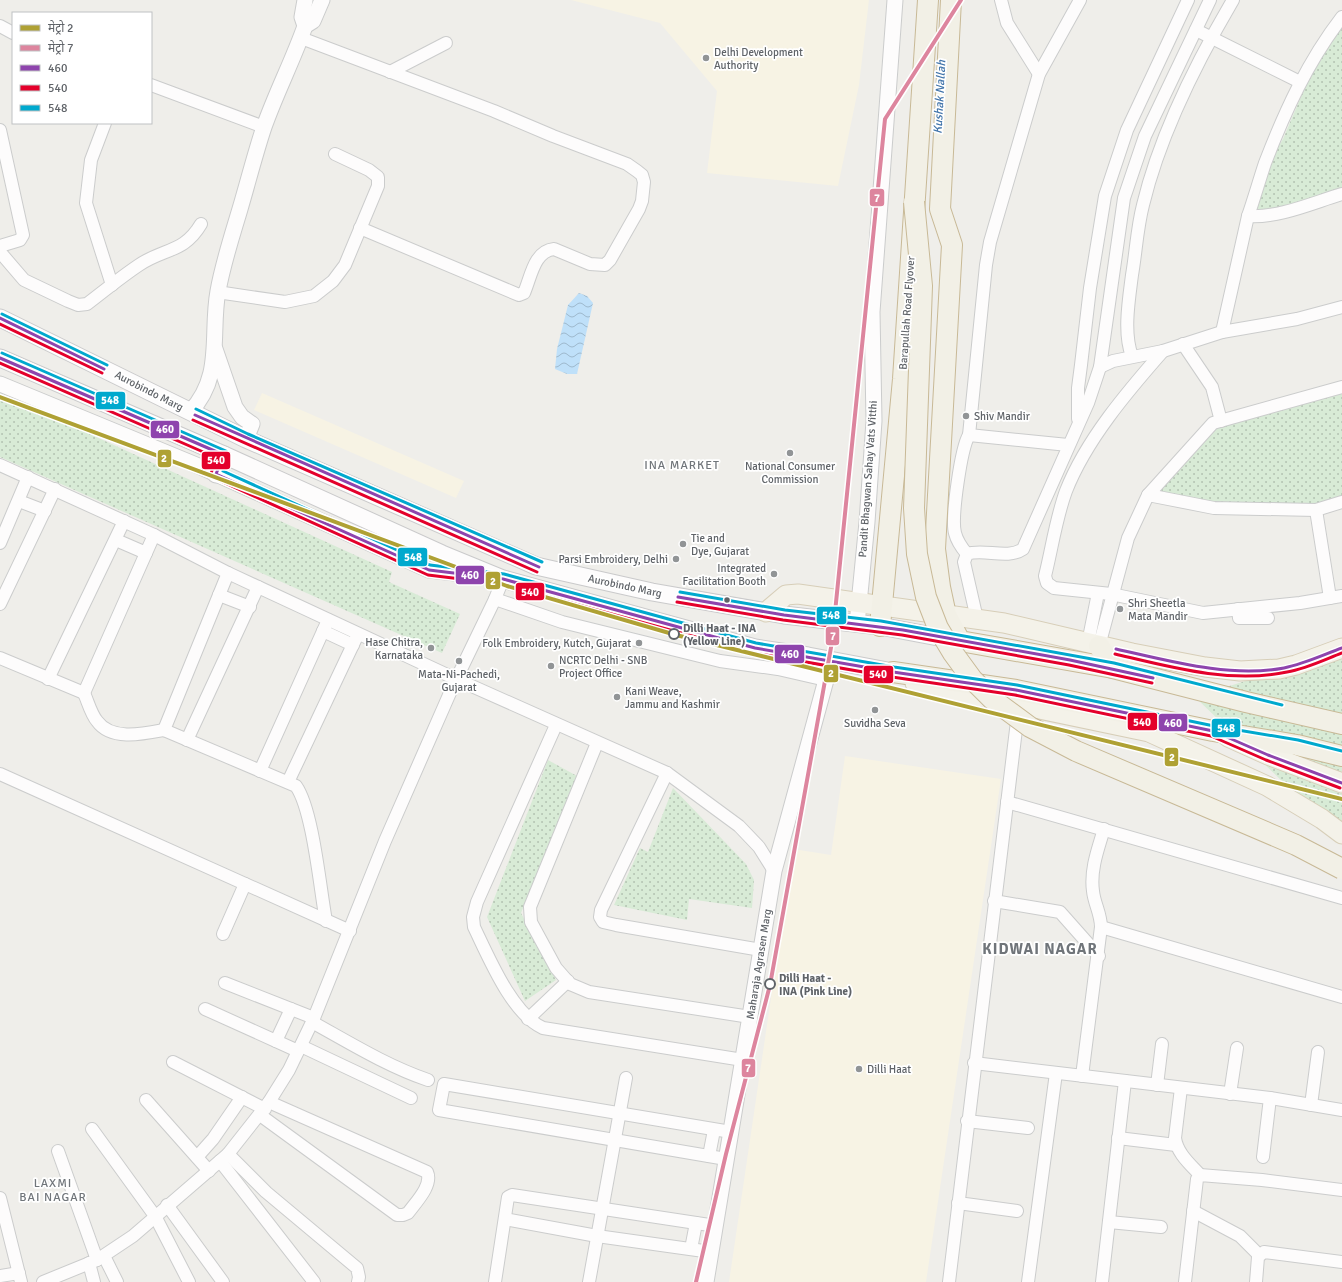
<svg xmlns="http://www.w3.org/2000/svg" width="1342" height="1282" font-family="Signika,'Noto Sans Devanagari',sans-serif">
<defs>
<pattern id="park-dots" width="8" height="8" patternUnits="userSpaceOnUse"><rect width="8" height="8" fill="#d8ebd6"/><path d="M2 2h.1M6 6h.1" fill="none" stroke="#b2c2b1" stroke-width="1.8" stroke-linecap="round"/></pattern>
<pattern id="water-waves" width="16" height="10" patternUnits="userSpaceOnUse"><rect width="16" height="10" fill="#bfe0f9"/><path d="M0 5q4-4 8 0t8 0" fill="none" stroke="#9eb9cd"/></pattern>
</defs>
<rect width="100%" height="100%" fill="#efeeea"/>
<!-- commercial -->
<g fill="#f7f3e4">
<polygon points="571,0 869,0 859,85 838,186 707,173 717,91 660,23"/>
<polygon points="262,393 464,481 456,498 254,410"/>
<polygon points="845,756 1001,779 926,1282 729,1282 793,849 831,855"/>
</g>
<!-- park -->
<g fill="url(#park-dots)">
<polygon points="1342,27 1342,188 1278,208 1253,213 1268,165 1283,139 1306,85 1318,62"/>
<polygon points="0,393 392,572 389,582 460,614 442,653 0,457"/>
<polygon points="1342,393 1342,497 1316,506 1214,505 1154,493 1217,428"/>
<polygon points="1342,650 1342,839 1195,697"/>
<polygon points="548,760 577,776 521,913 556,980 525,1001 487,917"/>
<polygon points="673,788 746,864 754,880 752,908 689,899 687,920 614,905 640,848 648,852"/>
</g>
<!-- water -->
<polygon fill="url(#water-waves)" points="579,293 587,296 593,303 577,374 567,374 555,369 557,349 568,305"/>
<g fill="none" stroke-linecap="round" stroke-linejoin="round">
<defs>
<g id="minor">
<polyline points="1001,0 1007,23 1039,74"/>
<polyline points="0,26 13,33"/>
<polyline points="1196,30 1300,82"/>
<path d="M301,38L494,111L553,136L627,164L637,171L642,175L644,182L642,201L639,209L610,260L605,265L590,264L554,249C534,251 531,277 524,293L519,295L360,228"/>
<polyline points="390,72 446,43"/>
<polyline points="151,85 264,127"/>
<polyline points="105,123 91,160 86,203 112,285"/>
<polyline points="0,130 23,235 20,240 0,246"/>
<path d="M1248,216C1254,199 1259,181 1265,163C1285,111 1308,61 1342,17"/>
<path d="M0,252L24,280L68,301L78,305L87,304C104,291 121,277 139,265C164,248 184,253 201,224"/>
<polyline points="217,292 285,302 314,296 333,281 345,265 378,186 378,177 369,170 335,154"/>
<path d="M1222,332L1248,216C1279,218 1312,203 1342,194"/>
<polyline points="1183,344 1212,387 1221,421"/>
<path d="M1163,351C1127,392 1086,440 1066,491C1056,518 1052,548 1045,576L1047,583L1054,588L1111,594L1203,613L1300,603L1342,596"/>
<path d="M1132,356C1123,333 1129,299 1132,275C1136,252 1137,228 1143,205C1160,134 1196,63 1233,0"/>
<polyline points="1100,367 1113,361 1163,351 1222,332 1297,319 1342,307"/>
<polyline points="1078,419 1078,388 1081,365 1090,288 1105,196 1127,130 1188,0"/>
<polyline points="969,435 1068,445"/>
<polyline points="0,465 154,535 228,573 456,679 667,773 739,826 759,847 774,871"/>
<polyline points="1148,495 1213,423 1342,387"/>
<polyline points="19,501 45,511"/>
<polyline points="1316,510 1330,598"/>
<polyline points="116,540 146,553"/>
<polyline points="0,543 28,477"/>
<path d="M967,554C961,547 957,541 955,533C951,518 961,448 969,435L986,265L990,242L1039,74L1080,0"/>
<path d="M228,573L164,730L296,786C313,810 320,889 326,921"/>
<polyline points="219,595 250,607"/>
<polyline points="495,599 562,622 720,661 778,669 826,680"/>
<polyline points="0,604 55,489"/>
<polyline points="1238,609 1239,618 1268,618"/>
<path d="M977,619L964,562L967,554C984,548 1007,560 1023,549L1088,403L1100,367L1124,198L1145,136L1210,0"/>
<polyline points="323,631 353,645"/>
<polyline points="1088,643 1098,593"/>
<polyline points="1099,646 1128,538 1148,495 1214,508 1316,510 1342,502"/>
<polyline points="0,658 84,693 154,535"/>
<polyline points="48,679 124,521"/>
<path d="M84,693C88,702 91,714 97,721C111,741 143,734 164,730"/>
<path d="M556,725L477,902L473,917L474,927C489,958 512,1014 543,1028L743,1060"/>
<polyline points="187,740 258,587"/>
<polyline points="597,743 530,907 531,922 556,968 570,984 589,992 750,1017"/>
<polyline points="260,771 328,620"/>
<polyline points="667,773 601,910 600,917 603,922 616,925 761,950"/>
<polyline points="0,774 350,931"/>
<polyline points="288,782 358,634"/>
<polyline points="1007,802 1342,898"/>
<polyline points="994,901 1060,912 1099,956"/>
<polyline points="1101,927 1342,997"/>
<polyline points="223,934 245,884"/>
<polyline points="225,983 314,1018"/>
<polyline points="205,1009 298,1051"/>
<polyline points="528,1019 568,981"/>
<path d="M312,1022C350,1043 387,1066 428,1080"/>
<polyline points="276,1041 291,1009"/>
<polyline points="301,1046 411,1098"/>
<polyline points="173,1062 265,1109"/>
<polyline points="974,1063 1270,1098 1342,1110"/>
<path d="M1082,1076L1101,927C1101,914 1094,903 1093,891C1090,870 1098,849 1104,829"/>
<polyline points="1157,1085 1162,1044"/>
<path d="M1181,1088L1175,1138C1177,1153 1190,1164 1200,1175"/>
<polyline points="1230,1094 1237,1048"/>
<polyline points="146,1100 209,1171"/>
<polyline points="1311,1105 1318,1052"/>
<path d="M260,1115L397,1215H403L408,1213C416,1202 433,1185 427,1172L269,1102"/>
<polyline points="967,1121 1028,1128"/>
<polyline points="92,1129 155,1216 189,1282"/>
<polyline points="1118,1138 1176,1145"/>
<polyline points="58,1151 97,1260"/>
<polyline points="228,1154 266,1192 357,1268 359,1277 358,1282"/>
<polyline points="709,1156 714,1130"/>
<polyline points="197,1157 213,1139 242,1097"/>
<polyline points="1263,1157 1270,1098"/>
<polyline points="726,1159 439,1110 444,1084 731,1132"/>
<polyline points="220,1161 314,1282"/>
<polyline points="0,1198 21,1282"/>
<polyline points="958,1203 1017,1211"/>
<polyline points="167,1205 223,1282"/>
<polyline points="1193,1211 1240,1236 1259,1255"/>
<polyline points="505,1219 597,1236 711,1252"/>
<polyline points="1109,1222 1161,1227"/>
<polyline points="691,1249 696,1223"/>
<polyline points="104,1256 117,1282"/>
<polyline points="89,1263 94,1282"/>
<polyline points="0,1276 19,1273"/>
<polyline points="43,1282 97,1260 133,1236 228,1154 269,1102 289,1070 314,1018 385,841 453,686 495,599 503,579"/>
<polyline points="495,1282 508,1197 512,1195 716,1226"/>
<polyline points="589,1282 626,1078"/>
<polyline points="949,1282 1018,713"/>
<polyline points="1028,1282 1056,1073"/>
<polyline points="1102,1282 1125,1081"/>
<polyline points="1185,1282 1197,1179 1200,1175 1262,1180 1342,1190"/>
<polyline points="1256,1282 1258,1257 1264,1252 1342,1262"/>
</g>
<g id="tertiary">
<polyline points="305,26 313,21 322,0"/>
<polyline points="215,349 235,407 242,417 252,424 246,439"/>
<polyline points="0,384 201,467 429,570 490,577"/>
<path d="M190,412C224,376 210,334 218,291C223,263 232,236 240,209C248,182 255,154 264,127C276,93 293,60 305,26L302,17L305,0"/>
<polyline points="857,624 867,522 874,421 872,312 895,0"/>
<polyline points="706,1282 774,871 826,680 808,656"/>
</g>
<g id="secondary">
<polyline points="0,318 246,439 536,566 652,592 784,615 880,626 954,640"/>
<polyline points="0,358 224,455 442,554 503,579 755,648 808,656 893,672"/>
<polyline points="216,474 224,455"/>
</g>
<g id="primary">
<polyline points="766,612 786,595 798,594 1004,623 1132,653 1205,667 1240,671 1279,669 1296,665 1342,648"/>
<polyline points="915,683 1149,732 1267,786 1322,819 1342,834"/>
<polyline points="1228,737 1268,755 1342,783"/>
</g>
<g id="trunk">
<polyline points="951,0 940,209 952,245 935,549 940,587 946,615 960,641 1113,668 1246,702 1342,724"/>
<polyline points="880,626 903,379 928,0"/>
<polyline points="1099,646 1113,668"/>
<polyline points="893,672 1016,690 1213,731 1297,745 1342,756"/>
</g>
</defs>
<!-- minor casing -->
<use href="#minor" stroke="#cbcccc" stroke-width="14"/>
<!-- tertiary casing -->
<use href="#tertiary" stroke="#cbcccc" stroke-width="17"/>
<!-- secondary casing -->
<use href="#secondary" stroke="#cacacb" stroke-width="19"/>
<!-- primary casing -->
<use href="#primary" stroke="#d7ceb8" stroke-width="21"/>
<!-- trunk casing -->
<use href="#trunk" stroke="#c8b996" stroke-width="22"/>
<!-- minor -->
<use href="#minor" stroke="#fdfcfc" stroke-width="12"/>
<!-- tertiary -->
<use href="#tertiary" stroke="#fdfcfc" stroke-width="15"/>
<!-- secondary -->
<use href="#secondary" stroke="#fdfcfc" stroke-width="17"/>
<!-- primary -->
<use href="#primary" stroke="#f4f2e9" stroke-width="19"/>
<!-- trunk -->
<use href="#trunk" stroke="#f2f0e6" stroke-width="20"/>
<defs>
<polyline id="trunk-bridge" points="914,202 922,286 914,508 917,554 926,597 938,628 953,653 972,679 992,699 1030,727 1076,751 1296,845 1342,869"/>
</defs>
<!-- trunk-bridge casing -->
<use href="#trunk-bridge" stroke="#c8b996" stroke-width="22" stroke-linecap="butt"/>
<!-- trunk-bridge -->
<use href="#trunk-bridge" stroke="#f2f0e6" stroke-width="20"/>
<defs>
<g id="bus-1">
<polyline points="0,318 104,369"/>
<polyline points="0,358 224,455 216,474 429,570 503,579 755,648 893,672 1016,690 1213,731 1268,755 1342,783"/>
<polyline points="195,415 539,567"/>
<polyline points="678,597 784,615 903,630 1070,660 1153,678"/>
<path d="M1116,649C1170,661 1229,678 1284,668C1304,664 1323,655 1342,648"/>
</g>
<g id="bus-2">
<polyline points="0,324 102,373"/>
<polyline points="0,363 217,458 211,473 214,478 428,575 502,584 754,653 892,677 1015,695 1211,736 1266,760 1340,788"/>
<polyline points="193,420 537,572"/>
<polyline points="677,602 783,620 902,635 1069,665 1152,683"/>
<path d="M1115,654C1170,667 1230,684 1287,672C1306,669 1324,660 1342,653"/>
</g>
<g id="bus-3">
<polyline points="2,314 107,365"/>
<polyline points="2,353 226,451 229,456 223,471 430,565 504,574 756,643 894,667 1017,685 1214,726 1298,740 1342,751"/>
<polyline points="196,409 248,434 542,562"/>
<polyline points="680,592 785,610 881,621 1114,663 1282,705"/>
</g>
</defs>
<!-- bus-1 casing -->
<use href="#bus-1" stroke="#fff" stroke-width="6"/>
<!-- bus-2 casing -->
<use href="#bus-2" stroke="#fff" stroke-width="6"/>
<!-- bus-3 casing -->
<use href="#bus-3" stroke="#fff" stroke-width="6"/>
<!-- bus-1 -->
<use href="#bus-1" stroke="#8e44ad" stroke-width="3"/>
<!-- bus-2 -->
<use href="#bus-2" stroke="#e4002b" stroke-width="3"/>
<!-- bus-3 -->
<use href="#bus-3" stroke="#00a9ce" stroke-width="3"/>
<defs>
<polyline id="metro-1" points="0,397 507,586 676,635 1342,799"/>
<polyline id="metro-2" points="696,1282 726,1154 770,985 832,642 885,119 961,0"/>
</defs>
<!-- metro-1 casing -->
<use href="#metro-1" stroke="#fff" stroke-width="7"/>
<!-- metro-2 casing -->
<use href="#metro-2" stroke="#fff" stroke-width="7"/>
<!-- metro-1 -->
<use href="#metro-1" stroke="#afa134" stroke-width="4"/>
<!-- metro-2 -->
<use href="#metro-2" stroke="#dd859e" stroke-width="4"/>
</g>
<!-- markers -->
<g fill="#919496" stroke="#fff" stroke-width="1.5">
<circle cx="706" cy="58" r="4"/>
<circle cx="966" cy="416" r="4"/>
<circle cx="790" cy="453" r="4"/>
<circle cx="683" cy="544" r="4"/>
<circle cx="676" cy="559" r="4"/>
<circle cx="774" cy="574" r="4"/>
<circle cx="1120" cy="609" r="4"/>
<circle cx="639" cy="643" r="4"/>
<circle cx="431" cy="648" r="4"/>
<circle cx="459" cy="661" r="4"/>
<circle cx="551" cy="666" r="4"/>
<circle cx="617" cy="697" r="4"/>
<circle cx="875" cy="710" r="4"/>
<circle cx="859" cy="1069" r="4"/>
</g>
<circle fill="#5f6368" stroke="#fff" stroke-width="1.5" cx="727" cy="600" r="3.5"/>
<g fill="#fff" stroke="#5f6368" stroke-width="2">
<circle cx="674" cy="634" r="5"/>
<circle cx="770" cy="984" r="5"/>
</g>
<g text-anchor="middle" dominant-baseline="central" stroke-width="3.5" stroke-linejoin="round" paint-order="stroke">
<!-- poi labels -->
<g font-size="11" fill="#5f6368" stroke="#fff" text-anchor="start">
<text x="714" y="52">Delhi Development<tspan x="714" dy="13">Authority</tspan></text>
<text x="974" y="416">Shiv Mandir</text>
<text x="790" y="466" text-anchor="middle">National Consumer<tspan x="790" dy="13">Commission</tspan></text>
<text x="691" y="538">Tie and<tspan x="691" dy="13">Dye, Gujarat</tspan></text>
<text x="668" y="559" text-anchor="end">Parsi Embroidery, Delhi</text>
<text x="766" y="568" text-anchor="end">Integrated<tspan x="766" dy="13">Facilitation Booth</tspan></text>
<text x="1128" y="603">Shri Sheetla<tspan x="1128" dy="13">Mata Mandir</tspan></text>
<text x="423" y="642" text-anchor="end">Hase Chitra,<tspan x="423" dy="13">Karnataka</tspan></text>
<text x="631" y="643" text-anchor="end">Folk Embroidery, Kutch, Gujarat</text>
<text x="559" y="660">NCRTC Delhi - SNB<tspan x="559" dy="13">Project Office</tspan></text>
<text x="459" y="674" text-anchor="middle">Mata-Ni-Pachedi,<tspan x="459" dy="13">Gujarat</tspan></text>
<text x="625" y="691">Kani Weave,<tspan x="625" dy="13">Jammu and Kashmir</tspan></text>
<text x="875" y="723" text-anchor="middle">Suvidha Seva</text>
<text x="867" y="1069">Dilli Haat</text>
</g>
<!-- street labels -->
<g font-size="11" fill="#5f6368" stroke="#fff">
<text transform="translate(907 313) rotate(-86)">Barapullah Road Flyover</text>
<text transform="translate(149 391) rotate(27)">Aurobindo Marg</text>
<text transform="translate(868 479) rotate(-86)">Pandit Bhagwan Sahay Vats Vitthi</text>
<text transform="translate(625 586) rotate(12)">Aurobindo Marg</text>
<text transform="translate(759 964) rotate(-81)">Maharaja Agrasen Marg</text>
</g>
<!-- stop labels -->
<g font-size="11" font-weight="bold" fill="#5f6368" stroke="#fff" text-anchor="start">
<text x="683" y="628">Dilli Haat - INA<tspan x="683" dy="13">(Yellow Line)</tspan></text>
<text x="779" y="978">Dilli Haat -<tspan x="779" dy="13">INA (Pink Line)</tspan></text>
</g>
<!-- water labels -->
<g font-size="12" font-style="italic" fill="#4174aa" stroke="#fff">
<text transform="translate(940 97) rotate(-87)">Kushak Nallah</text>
</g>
<!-- neighbourhood labels -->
<g font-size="12" letter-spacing="1" fill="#70757a" stroke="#fff">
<text x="682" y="465">INA MARKET</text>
<text x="53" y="1183">LAXMI<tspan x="53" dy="14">BAI NAGAR</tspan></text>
</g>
<!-- district labels -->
<g font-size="15" font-weight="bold" letter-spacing="1" fill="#70757a" stroke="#fff">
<text x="1040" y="949">KIDWAI NAGAR</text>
</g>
</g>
<g stroke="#fff" stroke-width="1.5">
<rect x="869" y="188" width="16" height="19" rx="4" fill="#dd859e"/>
<rect x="95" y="391" width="31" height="19" rx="4" fill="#00a9ce"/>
<rect x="150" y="420" width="30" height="19" rx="4" fill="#8e44ad"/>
<rect x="157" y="449" width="15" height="19" rx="4" fill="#afa134"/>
<rect x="201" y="451" width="30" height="19" rx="4" fill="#e4002b"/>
<rect x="397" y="547" width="31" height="20" rx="4" fill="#00a9ce"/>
<rect x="455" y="565" width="30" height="20" rx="4" fill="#8e44ad"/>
<rect x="485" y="571" width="16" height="19" rx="4" fill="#afa134"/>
<rect x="515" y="582" width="30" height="19" rx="4" fill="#e4002b"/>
<rect x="816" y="606" width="31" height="19" rx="4" fill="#00a9ce"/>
<rect x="825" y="626" width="15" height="20" rx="4" fill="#dd859e"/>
<rect x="774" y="644" width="31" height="20" rx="4" fill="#8e44ad"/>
<rect x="823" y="664" width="16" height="19" rx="4" fill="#afa134"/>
<rect x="863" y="665" width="31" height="19" rx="4" fill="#e4002b"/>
<rect x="1127" y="712" width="31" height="19" rx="4" fill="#e4002b"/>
<rect x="1158" y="713" width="30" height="19" rx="4" fill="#8e44ad"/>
<rect x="1211" y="718" width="30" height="20" rx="4" fill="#00a9ce"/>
<rect x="1164" y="747" width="15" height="20" rx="4" fill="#afa134"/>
<rect x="741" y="1058" width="15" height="20" rx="4" fill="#dd859e"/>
</g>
<g font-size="11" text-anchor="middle" font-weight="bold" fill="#fff">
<text x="877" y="202">7</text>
<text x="110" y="404">548</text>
<text x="165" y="433">460</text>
<text x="164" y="462">2</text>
<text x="216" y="464">540</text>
<text x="413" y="561">548</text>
<text x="470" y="579">460</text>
<text x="493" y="585">2</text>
<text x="530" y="596">540</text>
<text x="831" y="619">548</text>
<text x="833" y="640">7</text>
<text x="790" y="658">460</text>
<text x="831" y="677">2</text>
<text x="878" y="678">540</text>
<text x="1142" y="726">540</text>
<text x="1173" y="727">460</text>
<text x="1226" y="732">548</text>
<text x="1172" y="761">2</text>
<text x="748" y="1072">7</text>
</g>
<!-- legend -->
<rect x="12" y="12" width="140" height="112" fill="#ffffff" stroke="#bfc1c3"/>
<rect x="20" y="25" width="20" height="6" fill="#afa134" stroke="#bfc1c3"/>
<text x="48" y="32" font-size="12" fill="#5f6368">मेट्रो 2</text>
<rect x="20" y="45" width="20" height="6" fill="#dd859e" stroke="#bfc1c3"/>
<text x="48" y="52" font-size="12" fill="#5f6368">मेट्रो 7</text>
<rect x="20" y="65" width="20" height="6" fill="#8e44ad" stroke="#bfc1c3"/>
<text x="48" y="72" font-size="12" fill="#5f6368">460</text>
<rect x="20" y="85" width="20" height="6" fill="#e4002b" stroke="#bfc1c3"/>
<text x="48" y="92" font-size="12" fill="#5f6368">540</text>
<rect x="20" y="105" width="20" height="6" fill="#00a9ce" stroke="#bfc1c3"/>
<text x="48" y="112" font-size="12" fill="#5f6368">548</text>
</svg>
